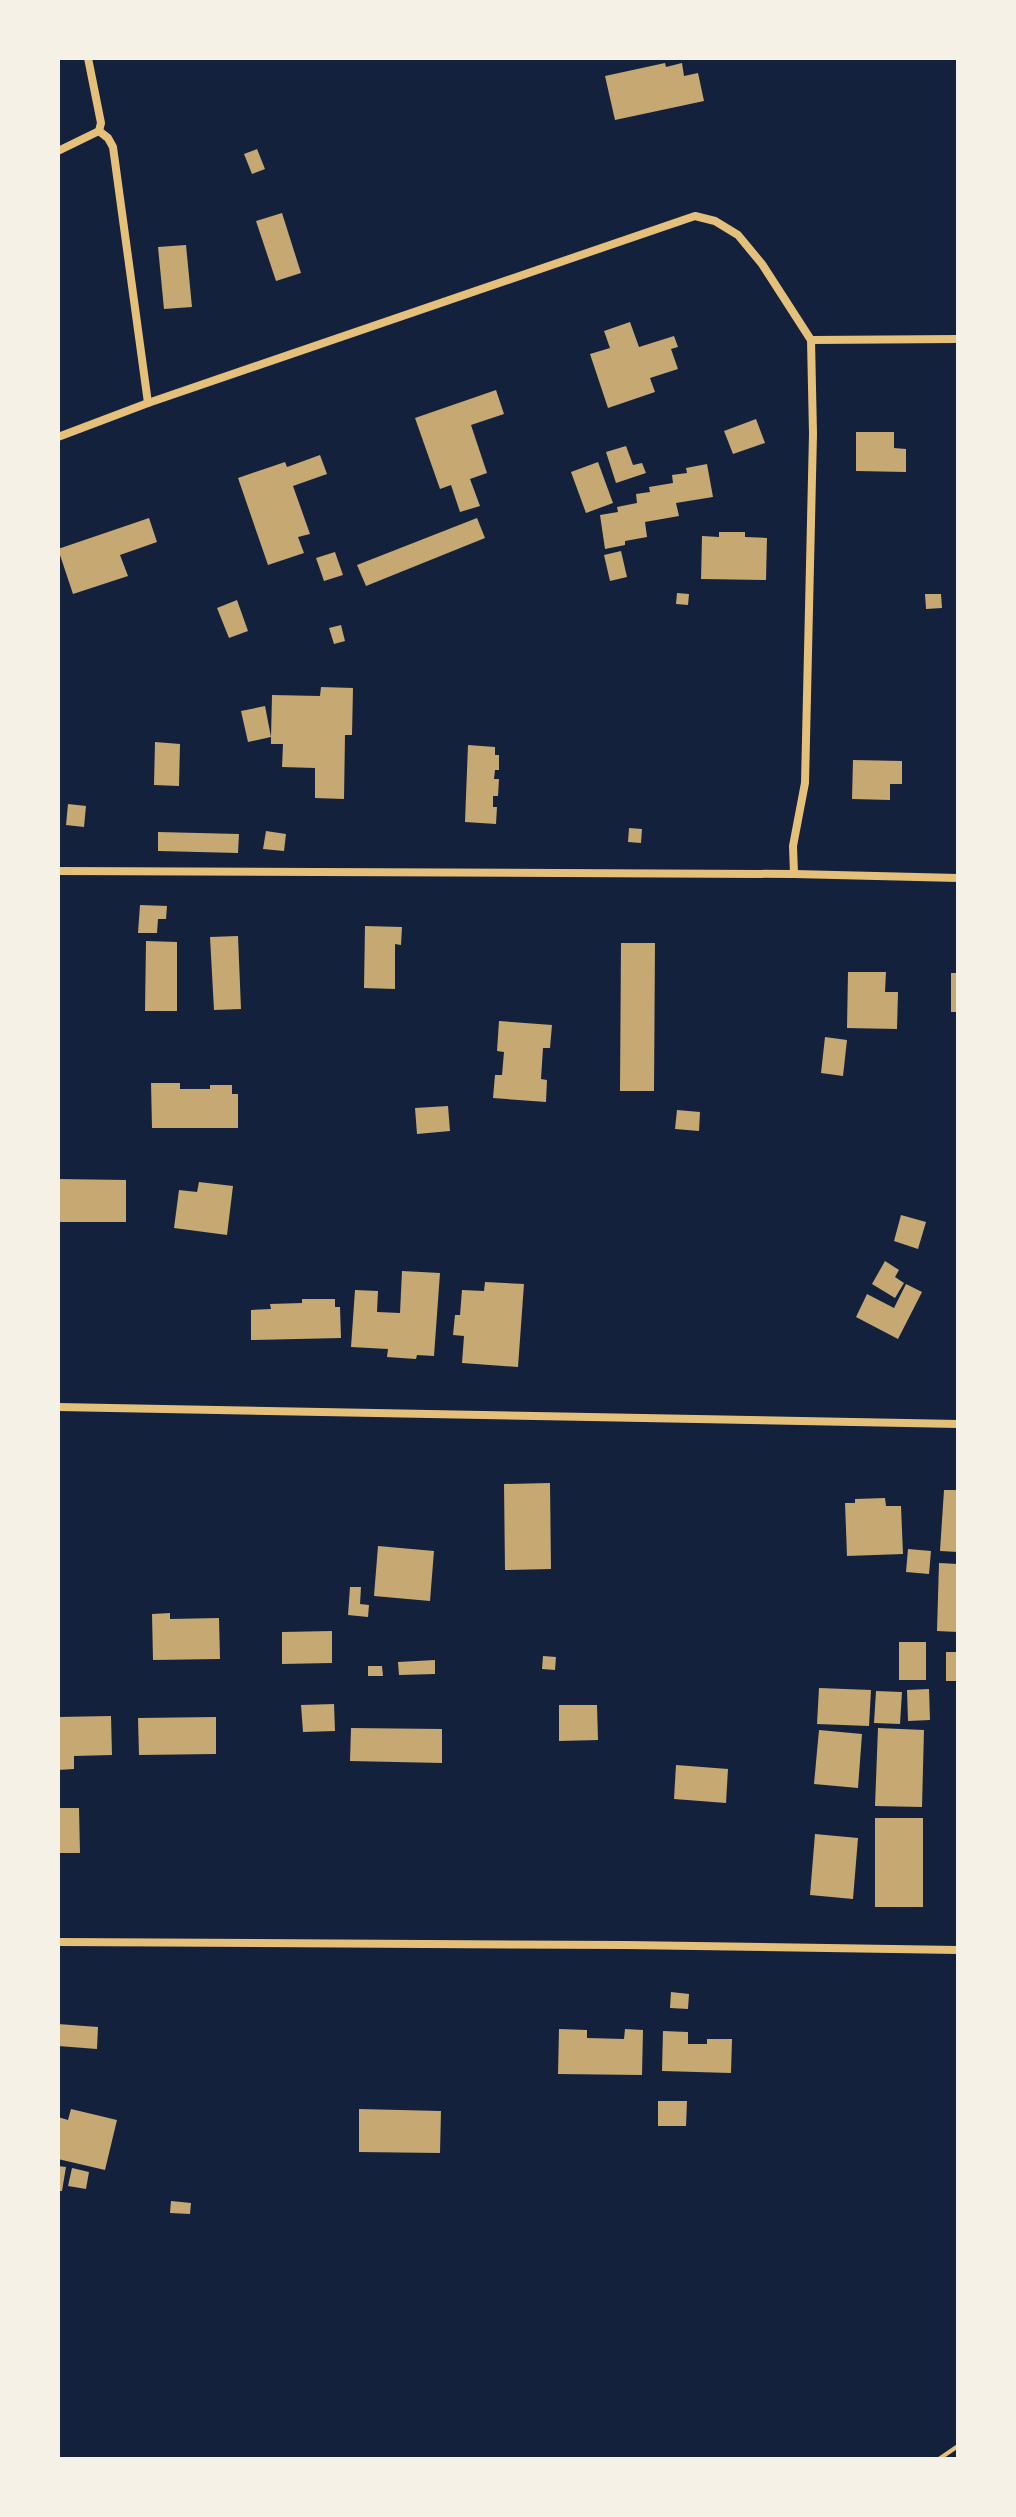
<svg xmlns="http://www.w3.org/2000/svg" width="1016" height="2517" font-family="'PT Sans',sans-serif">
<rect width="100%" height="100%" fill="#14213d"/>
<!-- building -->
<g fill="#c6a872">
<polygon points="665,63 666,67 682,63 684,76 698,73 704,101 615,120 605,76"/>
<polygon points="257,149 265,169 252,174 244,154"/>
<polygon points="282,213 301,273 276,281 256,221"/>
<polygon points="186,245 192,307 164,309 158,247"/>
<polygon points="630,322 639,347 674,336 678,347 671,349 678,369 650,378 655,392 608,408 590,354 610,348 604,331"/>
<polygon points="496,390 504,414 471,425 487,473 470,479 480,506 460,512 451,485 440,489 415,418"/>
<polygon points="756,419 765,443 733,454 724,431"/>
<polygon points="856,432 894,432 894,448 906,449 906,472 856,471"/>
<polygon points="626,446 633,465 642,463 646,473 616,483 606,452"/>
<polygon points="320,455 327,474 293,486 310,534 298,537 304,553 268,565 238,478 285,462 287,467"/>
<polygon points="598,462 613,503 586,513 571,472"/>
<polygon points="707,464 713,497 676,503 679,516 645,522 647,537 625,541 625,545 605,549 600,515 618,512 617,507 637,503 636,494 650,492 649,487 673,483 672,475 687,473 686,468"/>
<polygon points="149,518 157,542 120,555 128,576 73,594 58,549"/>
<polygon points="477,518 485,538 366,586 357,565"/>
<polygon points="719,532 745,532 745,537 767,538 766,580 701,579 702,536 719,537"/>
<polygon points="621,551 627,577 610,581 604,555"/>
<polygon points="335,552 343,575 324,581 316,558"/>
<polygon points="677,593 689,594 688,605 676,604"/>
<polygon points="925,594 941,594 942,608 926,609"/>
<polygon points="237,600 248,631 229,638 217,608"/>
<polygon points="341,625 345,641 334,644 329,628"/>
<polygon points="321,687 353,688 352,735 345,735 344,799 315,798 315,768 282,767 283,744 271,744 271,737 248,742 241,711 265,706 271,737 272,695 320,696"/>
<polygon points="155,742 180,744 179,786 154,785"/>
<polygon points="468,745 495,747 495,755 499,755 499,770 495,770 494,779 499,779 498,796 493,796 493,807 497,807 496,824 465,822"/>
<polygon points="853,760 902,761 902,784 890,784 890,800 852,799"/>
<polygon points="68,804 86,806 84,827 66,825"/>
<polygon points="629,828 642,829 641,843 628,842"/>
<polygon points="266,831 286,834 284,851 263,849"/>
<polygon points="158,832 239,834 238,853 158,851"/>
<polygon points="140,905 167,906 166,919 158,919 157,933 138,933"/>
<polygon points="365,926 402,927 401,945 395,944 395,989 364,988"/>
<polygon points="238,936 241,1009 214,1010 210,937"/>
<polygon points="146,941 177,942 177,1011 145,1011"/>
<polygon points="621,943 655,943 654,1091 620,1091"/>
<polygon points="848,972 886,972 885,992 898,992 897,1029 847,1028"/>
<rect x="951" y="973" width="7" height="39"/>
<polygon points="499,1021 552,1025 550,1048 543,1048 541,1079 547,1080 546,1102 493,1098 495,1075 502,1075 504,1052 497,1051"/>
<polygon points="825,1037 847,1040 843,1076 821,1073"/>
<polygon points="151,1083 180,1083 180,1089 210,1089 210,1085 232,1085 232,1094 238,1094 238,1128 152,1128"/>
<polygon points="448,1106 450,1131 417,1134 415,1108"/>
<polygon points="677,1110 700,1112 699,1131 675,1129"/>
<polygon points="58,1179 126,1180 126,1222 58,1222"/>
<polygon points="199,1182 233,1186 227,1235 174,1228 179,1190 197,1192"/>
<polygon points="901,1215 926,1222 918,1249 894,1241"/>
<polygon points="885,1261 899,1270 895,1277 904,1283 895,1298 872,1284"/>
<polygon points="402,1271 440,1273 434,1356 417,1355 416,1359 387,1357 388,1349 351,1347 355,1290 378,1291 377,1312 400,1313"/>
<polygon points="485,1282 524,1284 518,1367 462,1363 464,1336 453,1335 455,1315 460,1315 462,1290 484,1291"/>
<polygon points="906,1284 922,1292 898,1339 856,1317 867,1294 894,1308"/>
<polygon points="302,1299 335,1299 335,1307 340,1307 341,1338 251,1340 251,1310 271,1309 270,1304 302,1303"/>
<polygon points="550,1483 551,1569 505,1570 504,1484"/>
<polygon points="944,1490 958,1490 958,1552 940,1551"/>
<polygon points="885,1498 886,1506 901,1506 903,1554 847,1556 845,1503 855,1503 855,1499"/>
<polygon points="378,1546 434,1551 430,1601 374,1596"/>
<polygon points="908,1549 931,1551 929,1574 906,1572"/>
<polygon points="939,1563 958,1564 958,1632 937,1631"/>
<polygon points="350,1587 361,1587 360,1604 369,1605 368,1617 348,1615"/>
<polygon points="170,1613 170,1619 219,1618 220,1659 153,1660 152,1614"/>
<polygon points="332,1631 332,1663 282,1664 282,1632"/>
<rect x="899" y="1642" width="27" height="38"/>
<rect x="946" y="1652" width="12" height="29"/>
<polygon points="543,1656 556,1657 555,1670 542,1669"/>
<polygon points="435,1660 435,1674 399,1675 398,1662"/>
<polygon points="368,1666 382,1666 383,1676 368,1676"/>
<polygon points="819,1688 871,1690 869,1726 817,1724"/>
<polygon points="929,1689 930,1720 908,1721 907,1690"/>
<polygon points="876,1691 902,1692 900,1724 874,1723"/>
<polygon points="334,1704 335,1731 303,1732 301,1705"/>
<polygon points="559,1705 597,1705 598,1740 559,1741"/>
<polygon points="111,1716 112,1755 74,1756 74,1769 58,1770 58,1717"/>
<polygon points="216,1717 216,1754 139,1755 138,1718"/>
<polygon points="351,1728 442,1729 442,1763 350,1761"/>
<polygon points="878,1728 924,1730 922,1807 875,1806"/>
<polygon points="819,1730 862,1734 858,1788 814,1784"/>
<polygon points="676,1765 728,1769 726,1803 674,1799"/>
<polygon points="58,1808 79,1808 80,1853 58,1853"/>
<rect x="875" y="1818" width="48" height="89"/>
<polygon points="815,1834 858,1838 853,1899 810,1895"/>
<polygon points="671,1992 689,1994 688,2009 670,2008"/>
<polygon points="58,2024 98,2027 97,2049 58,2046"/>
<polygon points="559,2029 587,2030 587,2038 624,2039 625,2029 643,2030 642,2075 558,2074"/>
<polygon points="663,2031 688,2032 688,2044 707,2044 707,2039 732,2039 731,2073 662,2071"/>
<polygon points="658,2101 687,2101 686,2126 658,2126"/>
<polygon points="71,2109 117,2120 105,2170 58,2159 58,2117 68,2120"/>
<polygon points="359,2109 441,2111 440,2153 359,2152"/>
<polygon points="58,2166 66,2167 62,2191 58,2191"/>
<polygon points="72,2168 89,2172 86,2189 68,2186"/>
<polygon points="171,2201 191,2203 190,2214 170,2213"/>
</g>
<g fill="none" stroke-linecap="round" stroke-linejoin="round">
<!-- path -->
<polyline stroke="#e5c07b" stroke-width="4" points="939,2459 958,2446"/>
<!-- minor -->
<g stroke="#e5c07b" stroke-width="8">
<polyline points="88,58 101,123 99,131 108,138 113,147 148,403"/>
<polyline points="58,151 99,131"/>
<polyline points="811,340 958,339"/>
<polyline points="58,437 148,403 695,216 715,221 738,235 762,264 811,340 813,434 805,783 793,846 794,874"/>
<polyline points="58,871 794,874 958,878"/>
<polyline points="58,1407 958,1424"/>
<polyline points="58,1942 626,1945 958,1950"/>
</g>
</g>
<!-- border -->
<rect width="1016" height="2517" fill="none" stroke="#f6f1e7" stroke-width="120"/>
</svg>
